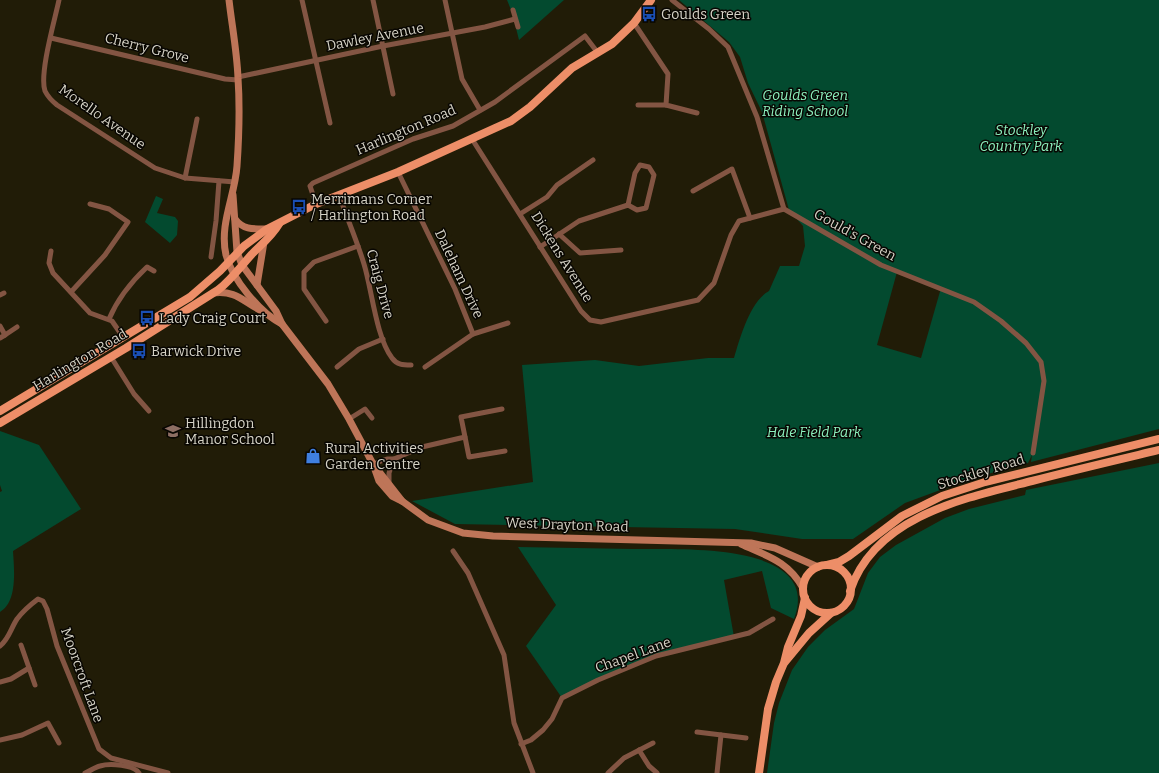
<svg xmlns="http://www.w3.org/2000/svg" width="1159" height="773" font-family="Bitter,serif">
<rect width="100%" height="100%" fill="#211c07"/>
<!-- green -->
<g fill="#034a2f" fill-rule="evenodd">
<polygon points="507,0 564,0 519,40 516,28 518,27"/>
<path d="M679,0H1159V429L1031,462L1032,455L1028,463L973,478L905,503L853,539H802L735,529L455,524L412,501L533,482L522,365L595,360L639,366L708,358H734C740,338 750,301 769,291L780,266H799L805,246L803,226L789,210L762,112L748,83L740,57L729,42ZM897,272L941,288L921,358L877,345Z"/>
<polygon points="156,196 163,199 157,213 175,217 178,221 177,235 170,243 145,222"/>
<path d="M0,431L39,445L81,509L13,551C14,568 18,602 0,612V492L2,491L0,485Z"/>
<polygon points="1159,463 1159,773 767,773 774,723 779,703 792,670 808,647 825,630 854,609 868,573 880,557 896,545 945,518 969,509 1025,495 1026,490"/>
<path d="M518,547C556,548 595,548 633,549C675,550 824,540 794,619L771,608L762,571L724,580L734,637L656,656L562,698L526,646L556,605Z"/>
</g>
<g fill="none" stroke-linecap="round" stroke-linejoin="round">
<!-- street -->
<g stroke="#835543" stroke-width="5">
<path d="M59,0C55,19 39,74 45,91C48,97 52,101 57,105L155,168L185,178L235,182"/>
<polyline points="302,0 330,123"/>
<polyline points="373,0 393,94"/>
<polyline points="445,0 462,79 480,110"/>
<polyline points="672,0 709,29 728,47 757,117 784,209 881,265 974,302 1001,321 1026,343 1041,362 1044,381 1033,453"/>
<polyline points="513,10 518,27"/>
<polyline points="634,23 668,74 666,105 697,113"/>
<polyline points="51,38 225,79 238,80"/>
<polyline points="238,77 383,46 485,27 515,19"/>
<polyline points="638,105 666,105"/>
<polyline points="472,139 581,311 590,320 601,322 698,300 714,283 731,235 739,221 784,209"/>
<polyline points="398,172 455,289 473,334 425,367"/>
<polyline points="185,178 197,119"/>
<polyline points="693,191 732,169 750,218"/>
<path d="M339,195C347,218 357,241 364,264C372,290 376,337 392,358C397,365 403,365 411,365"/>
<polyline points="316,204 310,186 313,183 413,139 453,126 495,102 585,36 598,53"/>
<polyline points="520,214 547,197 557,185 593,160"/>
<polyline points="559,234 580,253 621,250"/>
<polyline points="540,247 579,221 628,205 637,210 646,208 654,175 649,167 640,165 635,173 628,205"/>
<polyline points="51,251 49,263 53,273 90,313 112,321 123,337"/>
<polyline points="211,257 216,221 219,181"/>
<polyline points="71,292 105,255 128,222 109,209 90,204"/>
<polyline points="0,295 4,293"/>
<path d="M109,319C118,298 131,282 147,267L154,271"/>
<polyline points="326,321 304,289 304,272 314,262 358,246"/>
<polyline points="0,326 5,335 0,338"/>
<polyline points="473,334 508,323"/>
<polyline points="5,335 17,327"/>
<polyline points="111,357 134,394 149,411"/>
<polyline points="337,367 359,349 383,339"/>
<polyline points="349,419 365,409 372,418"/>
<polyline points="465,437 469,457 505,451"/>
<polyline points="373,464 387,459 394,459 422,447 465,437 461,417 502,409"/>
<polyline points="389,483 389,473 394,459"/>
<polyline points="453,551 468,573 504,655 514,723 533,773"/>
<polyline points="21,645 35,685"/>
<path d="M0,646C9,639 11,628 17,619C23,611 30,605 38,599L43,601L47,609L57,646L99,749L111,758L168,773"/>
<polyline points="0,682 11,679 29,668"/>
<polyline points="697,732 746,738"/>
<polyline points="0,740 22,735 48,723 59,743"/>
<polyline points="521,744 531,740 543,730 552,719 562,698 598,680 656,656 749,633 773,619"/>
<polyline points="639,750 649,766 657,773"/>
<path d="M85,773C90,771 95,767 100,766C110,763 134,765 139,773"/>
<polyline points="608,773 624,758 653,743"/>
<polyline points="717,773 721,735"/>
</g>
<!-- secondary -->
<g stroke="#be7558" stroke-width="7">
<path d="M229,0C232,26 237,52 238,78C240,107 239,137 237,166C235,196 219,224 226,255C232,279 260,313 282,324"/>
<polyline points="233,195 237,252 242,265 276,311 282,324 328,384 349,419 373,464 379,481 392,496 402,501"/>
<path d="M235,219C243,230 254,229 267,229"/>
<polyline points="257,285 264,242"/>
<path d="M213,293C237,290 243,302 262,311"/>
<polyline points="373,464 402,501 428,520 463,533 493,536 751,543 775,548 818,567"/>
<path d="M741,544C767,556 788,561 803,588"/>
</g>
<!-- primary -->
<g stroke="#ed8e68" stroke-width="8">
<polyline points="0,411 190,297 220,271 244,246 267,229 316,204 398,172 511,121 530,107 572,68 612,44 634,23 651,0"/>
<path d="M0,423L126,348L218,290C231,280 241,266 252,254C262,244 272,236 279,224"/>
<polyline points="827,565 839,562 849,556 902,516 942,496 985,482 1159,439"/>
<circle cx="827" cy="589" r="24"/>
<path d="M850,591C875,516 965,498 1032,481C1074,470 1117,460 1159,450"/>
<polyline points="785,662 809,633 831,613"/>
<polyline points="759,773 768,709 776,682 784,663 788,647 801,616 805,598"/>
</g>
</g>
<!-- icons -->
<defs>
<symbol id="bus-bare" viewBox="-9 -9 18 18"><path d="M-5-6H5V4H4V6H2V4H-2V6H-4V4H-5ZM-3.5-4V0h7V-4ZM-3.5 1.2v1.5H-2V1.2ZM2 1.2v1.5H3.5V1.2Z" fill="#1a4fb4" stroke="#080602" stroke-width="2.5" paint-order="stroke"/></symbol>
<symbol id="school-bare" viewBox="-9 -9 18 18"><path d="M0-5L7-2L0 1L-7-2ZM-4 1L0 2.5L4 1V4Q0 6-4 4Z" fill="#8d6e63" stroke="#080602" stroke-width="2.5" paint-order="stroke"/></symbol>
<symbol id="shop-bare" viewBox="-9 -9 18 18"><path d="M-5-2.5h2.3a2.7 3.5 0 0 1 5.4 0H5L5.5 6h-11ZM-1.5-2.5h3a1.5 2.3 0 0 0-3 0Z" fill="#3f7fe0" stroke="#080602" stroke-width="2.5" paint-order="stroke"/></symbol>
</defs>
<g fill-rule="evenodd">
<use href="#bus-bare" x="638" y="3" width="22" height="22"/>
<use href="#bus-bare" x="288" y="196" width="22" height="22"/>
<use href="#bus-bare" x="136" y="307" width="22" height="22"/>
<use href="#bus-bare" x="128" y="340" width="22" height="22"/>
<use href="#school-bare" x="162" y="420" width="22" height="22"/>
<use href="#shop-bare" x="302" y="445" width="22" height="22"/>
</g>
<g text-anchor="middle" dominant-baseline="central" stroke-width="3" stroke-linejoin="round" paint-order="stroke">
<!-- poi labels -->
<g font-size="14" fill="#d6d3c6" stroke="#080602" text-anchor="start">
<text x="661" y="14">Goulds Green</text>
<text x="311" y="199">Merrimans Corner<tspan x="311" dy="16">/ Harlington Road</tspan></text>
<text x="159" y="318">Lady Craig Court</text>
<text x="151" y="351">Barwick Drive</text>
<text x="185" y="423">Hillingdon<tspan x="185" dy="16">Manor School</tspan></text>
<text x="325" y="448">Rural Activities<tspan x="325" dy="16">Garden Centre</tspan></text>
</g>
<!-- street labels -->
<g font-size="14" fill="#d6d3c6" stroke="#080602">
<text transform="translate(375 37) rotate(-11)">Dawley Avenue</text>
<text transform="translate(147 48) rotate(14)">Cherry Grove</text>
<text transform="translate(102 117) rotate(35)">Morello Avenue</text>
<text transform="translate(406 130) rotate(-23)">Harlington Road</text>
<text transform="translate(855 235) rotate(29)">Gould's Green</text>
<text transform="translate(562 257) rotate(58)">Dickens Avenue</text>
<text transform="translate(459 274) rotate(65)">Daleham Drive</text>
<text transform="translate(380 284) rotate(75)">Craig Drive</text>
<text transform="translate(80 360) rotate(-31)">Harlington Road</text>
<text transform="translate(981 472) rotate(-17)">Stockley Road</text>
<text transform="translate(567 525) rotate(2)">West Drayton Road</text>
<text transform="translate(633 655) rotate(-20)">Chapel Lane</text>
<text transform="translate(82 675) rotate(70)">Moorcroft Lane</text>
</g>
<!-- park labels -->
<g font-size="14" font-style="italic" fill="#8cf0bd" stroke="#080602">
<text x="805" y="95">Goulds Green<tspan x="805" dy="16">Riding School</tspan></text>
<text x="1021" y="130">Stockley<tspan x="1021" dy="16">Country Park</tspan></text>
<text x="814" y="432">Hale Field Park</text>
</g>
</g>
</svg>
